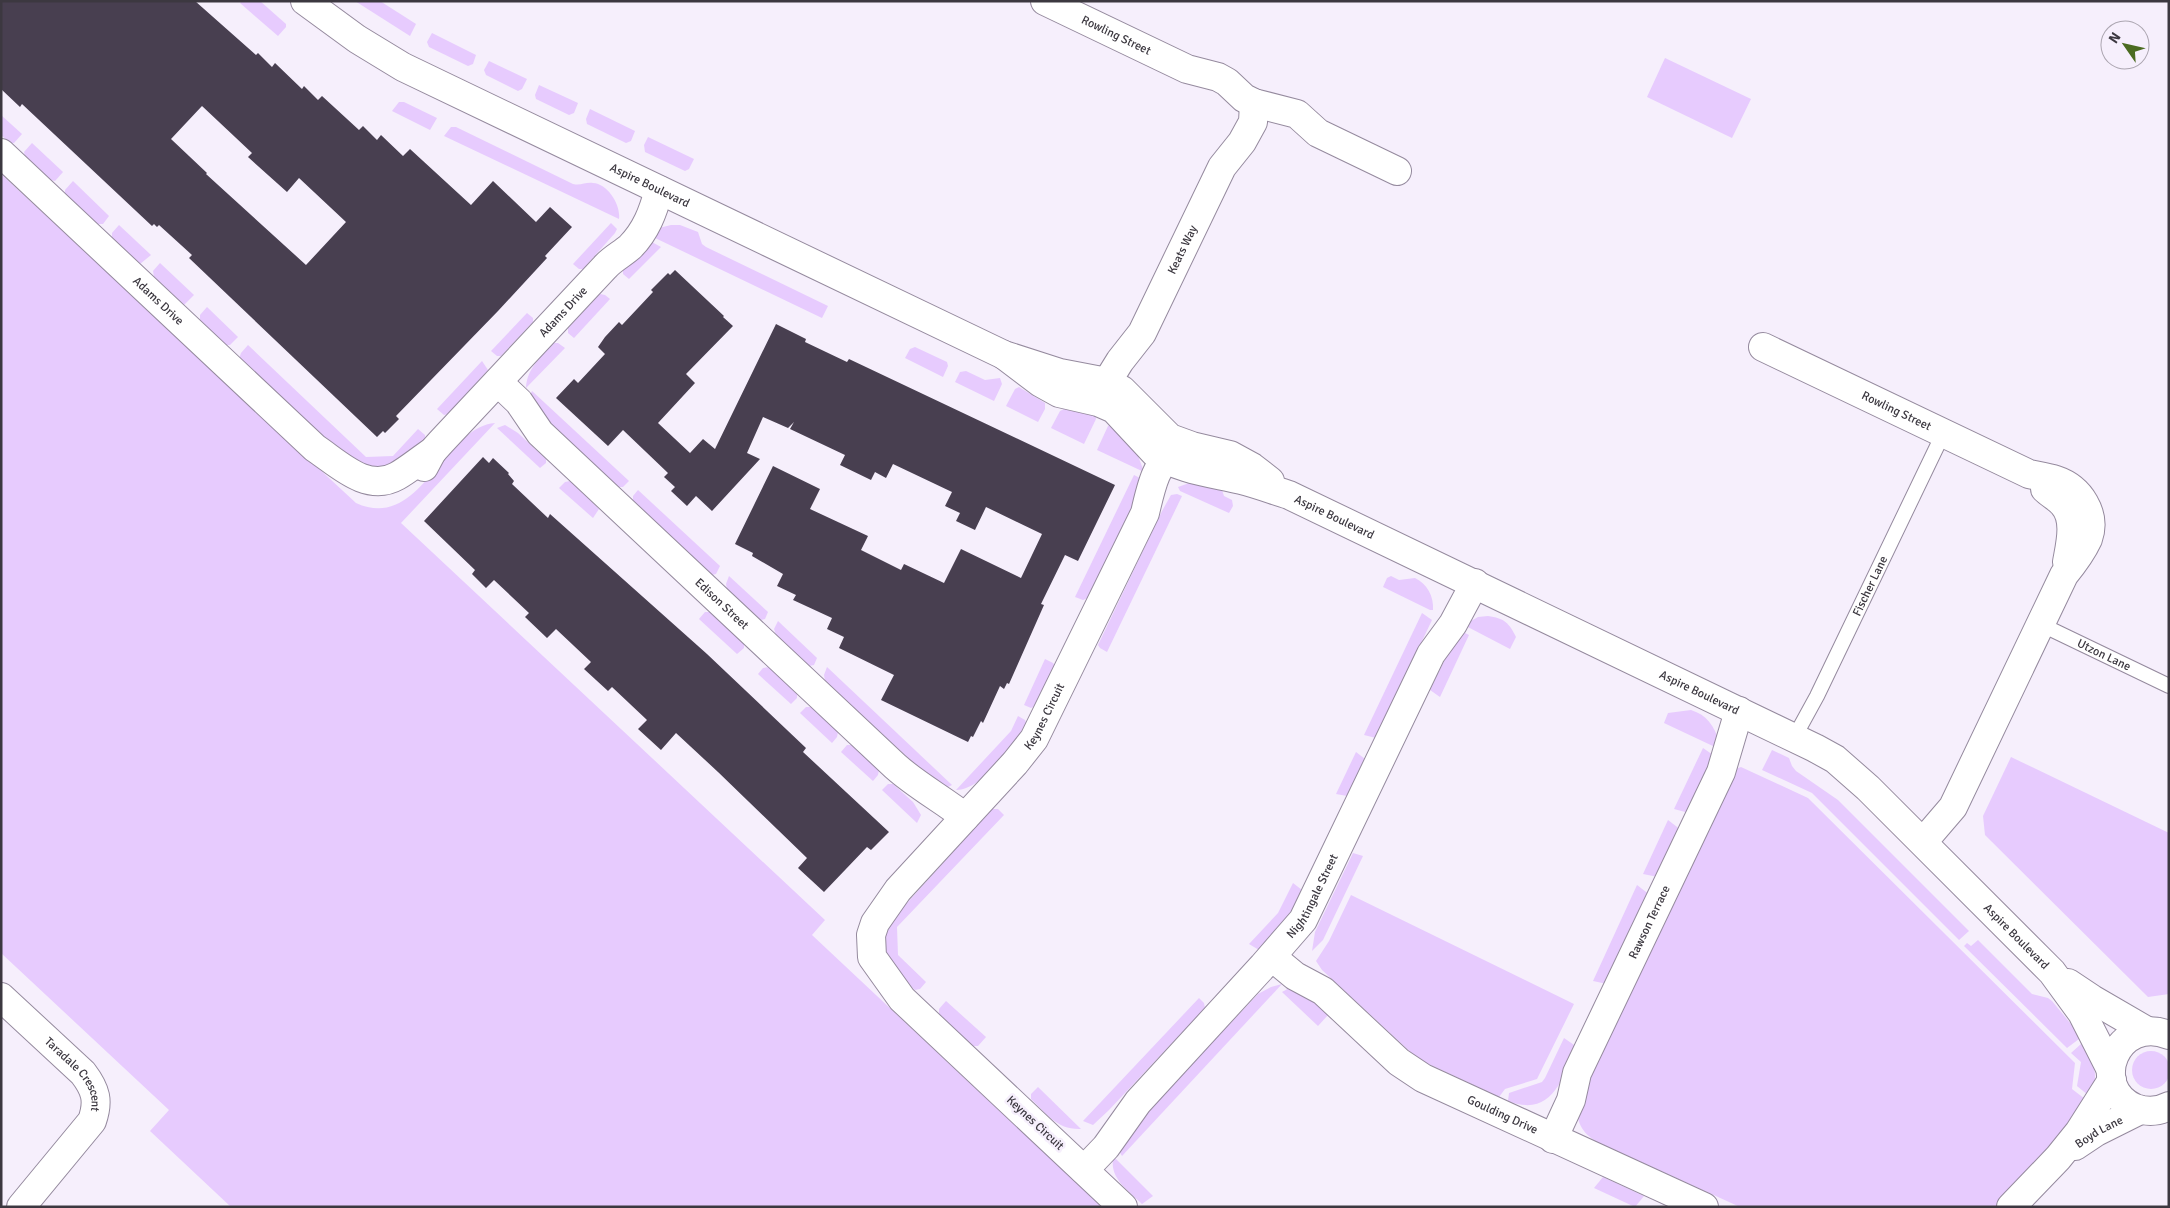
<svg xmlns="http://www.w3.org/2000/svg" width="2170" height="1208" font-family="Signika,sans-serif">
<rect width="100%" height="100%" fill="#f6effc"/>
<!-- green -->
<g fill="#e7cbfe">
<polygon points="242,1 260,1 286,24 286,27 278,36 240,3"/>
<polygon points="355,1 380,1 416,24 410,36"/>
<polygon points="432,33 476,55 473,64 468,66 429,47 427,42"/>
<polygon points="1665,58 1751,99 1732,138 1647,97"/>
<polygon points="489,61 527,79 522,89 518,91 486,75 484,70"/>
<polygon points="539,85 578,103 574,113 569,115 536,99 535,95"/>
<polygon points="399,102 404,102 437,118 430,130 392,111"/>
<polygon points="590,109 635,131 631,141 626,143 587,124 586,119"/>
<polygon points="1,115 22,134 14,143 10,143 1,135"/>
<path d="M451,127H456L573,184C581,186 585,182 593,183C608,184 621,205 619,219L444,136Z"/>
<polygon points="648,137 694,159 689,169 685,171 645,152 644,145"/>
<polygon points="32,143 63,172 55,181 51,180 25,156 24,152"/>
<path d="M1,174L356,503C421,533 443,427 495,423L401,523L825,920L812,935L1102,1207H231L150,1131L169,1110L1,953Z"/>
<polygon points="73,181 109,216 103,224 98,224 65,194 65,190"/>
<polygon points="611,223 617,229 615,233 583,269 579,269 573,264"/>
<polygon points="119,225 151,255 140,264 112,238 112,233"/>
<polygon points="671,225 680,225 698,232 702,244 706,247 828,306 822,318 653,237 655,229"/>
<polygon points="650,241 661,247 629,279 623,274 623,270"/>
<polygon points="160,263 194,295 184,305 154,277 153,271"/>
<polygon points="600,294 605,295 610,299 574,338 568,333 568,328"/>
<polygon points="207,307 238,337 230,345 226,345 200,321 200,315"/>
<polygon points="527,313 533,318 533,322 501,356 497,356 491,351"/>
<path d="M554,343H558L565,348L526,388C527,368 541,357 554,343Z"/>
<polygon points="248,345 366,457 393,456 418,429 425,435 425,439 407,457 378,472 347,459 239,359 241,353"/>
<polygon points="915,347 947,362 948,366 943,377 905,358 910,349"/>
<polygon points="482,361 488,370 448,414 444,415 437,409"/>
<polygon points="966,371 985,380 1000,378 1002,384 994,401 955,382 960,372"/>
<polygon points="1019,387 1045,403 1045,409 1038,422 1006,406 1015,389"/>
<polygon points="532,391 629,481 623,487 618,487 537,411 528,399"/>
<polygon points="1064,409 1095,414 1096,419 1084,444 1051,428 1060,411"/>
<polygon points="1112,424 1137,453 1144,472 1097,450 1108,426"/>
<polygon points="505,425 518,433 546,459 546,463 540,468 497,428"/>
<polygon points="1134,475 1140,478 1140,490 1088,598 1083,600 1075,597"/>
<polygon points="570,481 599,509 593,518 559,488 565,482"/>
<polygon points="1192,482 1221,487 1224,496 1232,500 1233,506 1229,513 1180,491 1178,487"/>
<polygon points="638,490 720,566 716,574 712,575 633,501 633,496"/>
<polygon points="1177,494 1182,496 1107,652 1100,648 1098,645 1162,511 1171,495"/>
<polygon points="729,576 768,612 765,619 761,620 727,589 726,584"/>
<path d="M1391,576L1399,580L1415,578C1427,584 1434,596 1433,610H1430L1383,587L1387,578Z"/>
<polygon points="705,612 711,612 744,644 744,648 737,654 699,619"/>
<polygon points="1422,613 1432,620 1376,738 1364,735"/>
<path d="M1488,616C1504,618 1509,623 1516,637L1510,649L1464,625L1478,617Z"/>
<polygon points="778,621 817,658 814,665 809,666 776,635 774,629"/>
<polygon points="1463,632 1469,635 1440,697 1430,690 1458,633"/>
<polygon points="1045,659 1053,663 1055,666 1035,706 1031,708 1024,705"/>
<polygon points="769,667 797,694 797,698 791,704 758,674 763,668"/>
<polygon points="827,667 952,785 944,789 931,779 825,681 824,675"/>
<polygon points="806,707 811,707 838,732 837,737 832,743 800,713"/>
<path d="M1691,710C1707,715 1714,726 1719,741L1715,747L1664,723L1668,713Z"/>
<path d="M1018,716L1025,720L1027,725C1013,746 982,790 956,790L1011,731Z"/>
<polygon points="847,745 853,745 879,770 878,775 873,781 841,752"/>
<polygon points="1703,748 1716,757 1689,813 1674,809"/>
<polygon points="1772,750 1789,758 1792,766 1796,771 1838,800 1969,931 1959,940 1812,793 1762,770"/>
<polygon points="1356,752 1365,759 1347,796 1336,794"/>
<polygon points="2011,757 2169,833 2169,994 2148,997 1985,835 1983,816"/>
<path d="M1741,767L1808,798L2075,1063L2072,1089L2085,1099L2069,1129L1996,1207H1740L1597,1142C1581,1132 1577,1122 1576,1104L1735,769Z"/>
<polygon points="888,784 893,784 913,802 921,815 917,823 882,790"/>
<path d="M992,809H998L1004,815L897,927L898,955L926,982L920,989L915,990C890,968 878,958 888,924Z"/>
<polygon points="1668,820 1681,830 1658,877 1643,874"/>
<polygon points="1353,853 1363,856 1323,940 1312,951 1315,932"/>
<polygon points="1293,883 1302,890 1290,916 1259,950 1249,944 1278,913"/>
<polygon points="1637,885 1650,895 1607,984 1593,981"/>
<polygon points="1351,895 1574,1004 1537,1079 1505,1089 1499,1097 1418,1059 1322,970 1316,961 1329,941"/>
<polygon points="1978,940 2032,994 2048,998 2052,1001 2080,1035 2079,1039 2067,1048 1964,946 1967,943 1971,946"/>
<polygon points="1282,984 1122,1156 1117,1148 1127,1133 1258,994 1271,987"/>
<polygon points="1293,986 1306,994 1328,1015 1318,1026 1282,992"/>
<polygon points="1199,998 1204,1003 1205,1008 1109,1110 1093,1125 1083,1121"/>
<polygon points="946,1001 986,1037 978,1046 973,1046 939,1014 939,1009"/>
<path d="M1564,1038L1577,1047C1562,1079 1552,1118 1508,1101L1509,1093L1542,1082L1545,1078Z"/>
<path d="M2081,1044H2086C2092,1061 2102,1079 2088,1095L2077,1086L2081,1062L2071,1053Z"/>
<circle cx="2151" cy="1070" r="19"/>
<path d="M1038,1087L1081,1129C1057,1130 1047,1114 1031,1099V1094Z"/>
<path d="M1113,1159H1116L1153,1196L1142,1204C1129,1191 1110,1179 1113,1159Z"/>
<polygon points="1603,1177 1644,1196 1635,1207 1594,1188"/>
</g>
<!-- building -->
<g fill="#483f50" fill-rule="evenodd">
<path d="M1,1H195L256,55L258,53L272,67L275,63L302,89L304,86L318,100L322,96L359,130L363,126L377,140L381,135L403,156L410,149L471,205L493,181L536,222L550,207L572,227L545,256L547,258L498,311L396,416L399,419L385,433L383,431L377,437L189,258L192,255L159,225L157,227L154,224L152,226L22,104L20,107L1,89ZM202,106L252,153L248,157L287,192L299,178L346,222L306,265L206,174L207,173L171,139Z"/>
<polygon points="675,270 724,316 723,317 733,326 686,374 695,383 658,423 690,453 703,439 715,449 776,324 806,339 805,342 847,362 849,359 1115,485 1078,561 1065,555 1041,604 1044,605 1009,684 1007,683 1004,689 1000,686 983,723 981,721 973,737 971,736 968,742 881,700 894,675 839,648 844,637 827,629 832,618 793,600 796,595 777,586 783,574 752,556 753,553 735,544 773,466 820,489 810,509 868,536 861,550 901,570 904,564 944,583 961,549 1021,578 1042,534 986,507 975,530 956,521 960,513 945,506 952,492 893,464 886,478 875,472 871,480 840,465 845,455 790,429 794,422 788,428 763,417 747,453 760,459 712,511 696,496 687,506 671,491 675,487 664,477 668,473 623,430 608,446 556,398 574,379 578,383 605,354 598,347 605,337 619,322 622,325 653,292 651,290 668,273 670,275"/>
<polygon points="483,457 489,463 493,458 509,473 508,474 514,481 512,484 548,518 550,514 707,654 806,748 803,752 889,832 871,850 867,847 824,892 798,868 807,858 718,772 676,733 661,750 638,729 647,720 612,687 608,691 584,669 591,662 556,629 547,638 525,617 529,613 494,580 486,588 472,574 475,570 424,521"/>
</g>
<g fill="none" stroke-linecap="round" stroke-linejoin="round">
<defs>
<g id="service">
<path id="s1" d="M2040,624L2169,686"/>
<path id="s2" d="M1794,738L1817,696L1943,434"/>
</g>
<g id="minor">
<path id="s3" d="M1045,1L1187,69L1218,77L1227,82L1244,98L1254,103L1297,114L1318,133L1397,171"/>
<path id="s4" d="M1,153L315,448C339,464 367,493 397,476C408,470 421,459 432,452"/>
<path id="s5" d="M1763,347L2029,474C2038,476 2047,477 2056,480C2080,488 2097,514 2088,539C2082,552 2073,564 2064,575L1953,807L1923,842"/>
<path id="s6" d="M498,382L519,402L540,433L895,766C916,785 942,799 965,817"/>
<path id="s7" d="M1109,405L1107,382L1120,361L1142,333L1222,167L1242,142L1253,122L1254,103"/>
<path id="s8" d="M424,467L432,452L441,442L605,267C612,259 622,254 630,247C646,231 653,212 659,190"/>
<path d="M2045,489C2050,494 2058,498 2063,504C2077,519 2070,545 2067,562"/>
<path id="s9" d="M1272,957L1295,976L1323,991L1399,1062L1423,1078L1704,1207"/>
<path id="s10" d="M1,997L83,1073C96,1090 99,1101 92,1121L21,1207"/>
<path id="s11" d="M1553,1139L1571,1100L1577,1073L1721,772L1739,711"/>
<path id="s12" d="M2075,1146L2096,1132L2140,1110"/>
<path id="s13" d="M1084,1170L1106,1147L1138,1102L1263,966L1303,920L1431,654L1453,624L1475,583"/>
<path id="s14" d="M1123,1207L902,999L872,957L871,935L875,923L898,890L1015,763L1034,739L1145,513C1152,482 1156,466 1178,442"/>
<polyline points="2011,1207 2058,1158 2079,1132 2112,1080"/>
</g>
<g id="tertiary">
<path id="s15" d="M305,1L357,39L403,67L1004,355L1060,373L1107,382L1122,390L1170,438L1192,446L1230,455L1252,467L1270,481"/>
<path id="s16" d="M1004,355L1041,383L1059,393L1098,402L1114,409L1155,453C1180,470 1212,473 1241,480C1257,484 1273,490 1289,495L1815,748L1835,759L1868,788L2052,972L2082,1013L2111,1070"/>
<polyline points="2068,983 2092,999 2147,1031"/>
<path d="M2169,1035C2117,1014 2087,1087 2135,1108C2146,1112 2158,1112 2169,1106"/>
</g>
</defs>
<!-- service casing -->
<use href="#service" stroke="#958a9e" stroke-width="16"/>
<!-- minor casing -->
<use href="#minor" stroke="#958a9e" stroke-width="30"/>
<!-- tertiary casing -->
<use href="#tertiary" stroke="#958a9e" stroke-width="30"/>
<!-- service -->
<use href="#service" stroke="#fff" stroke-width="14"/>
<!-- minor -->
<use href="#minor" stroke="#fff" stroke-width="28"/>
<!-- tertiary -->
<use href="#tertiary" stroke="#fff" stroke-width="28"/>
</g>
<g text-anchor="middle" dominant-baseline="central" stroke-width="5" stroke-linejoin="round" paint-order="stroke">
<!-- street labels -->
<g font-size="12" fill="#3c3840" stroke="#f6effc">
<text stroke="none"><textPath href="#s3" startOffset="79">Rowling Street</textPath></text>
<text stroke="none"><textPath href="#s15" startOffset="392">Aspire Boulevard</textPath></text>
<text stroke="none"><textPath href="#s7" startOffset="176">Keats Way</textPath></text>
<text stroke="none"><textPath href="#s4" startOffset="216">Adams Drive</textPath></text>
<text stroke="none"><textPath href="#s8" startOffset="209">Adams Drive</textPath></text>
<text stroke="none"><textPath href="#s5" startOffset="148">Rowling Street</textPath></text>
<text stroke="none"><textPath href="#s16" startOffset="376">Aspire Boulevard</textPath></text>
<text stroke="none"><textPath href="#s2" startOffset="170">Fischer Lane</textPath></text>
<text stroke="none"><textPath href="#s6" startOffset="316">Edison Street</textPath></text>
<text stroke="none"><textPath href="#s1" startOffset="71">Utzon Lane</textPath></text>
<text stroke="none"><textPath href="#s16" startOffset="781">Aspire Boulevard</textPath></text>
<text stroke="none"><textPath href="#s14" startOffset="658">Keynes Circuit</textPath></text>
<text stroke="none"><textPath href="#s13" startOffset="358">Nightingale Street</textPath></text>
<text stroke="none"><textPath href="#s11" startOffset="238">Rawson Terrace</textPath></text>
<text stroke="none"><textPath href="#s16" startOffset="1186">Aspire Boulevard</textPath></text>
<text stroke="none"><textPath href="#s10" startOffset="108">Taradale Crescent</textPath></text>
<text stroke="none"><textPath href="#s9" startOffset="282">Goulding Drive</textPath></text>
<text transform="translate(1035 1123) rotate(43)">Keynes Circuit</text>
<text stroke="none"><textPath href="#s12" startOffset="28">Boyd Lane</textPath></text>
</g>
</g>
<!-- border -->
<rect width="2170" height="1208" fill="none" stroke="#3c3840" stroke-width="5"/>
<!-- north arrow -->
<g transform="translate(2125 45) rotate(304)"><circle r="24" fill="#f6effc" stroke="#aca6b1"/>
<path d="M0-4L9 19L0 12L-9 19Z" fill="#4b6b21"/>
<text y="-8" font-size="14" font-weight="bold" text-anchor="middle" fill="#3c3840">N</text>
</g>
</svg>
